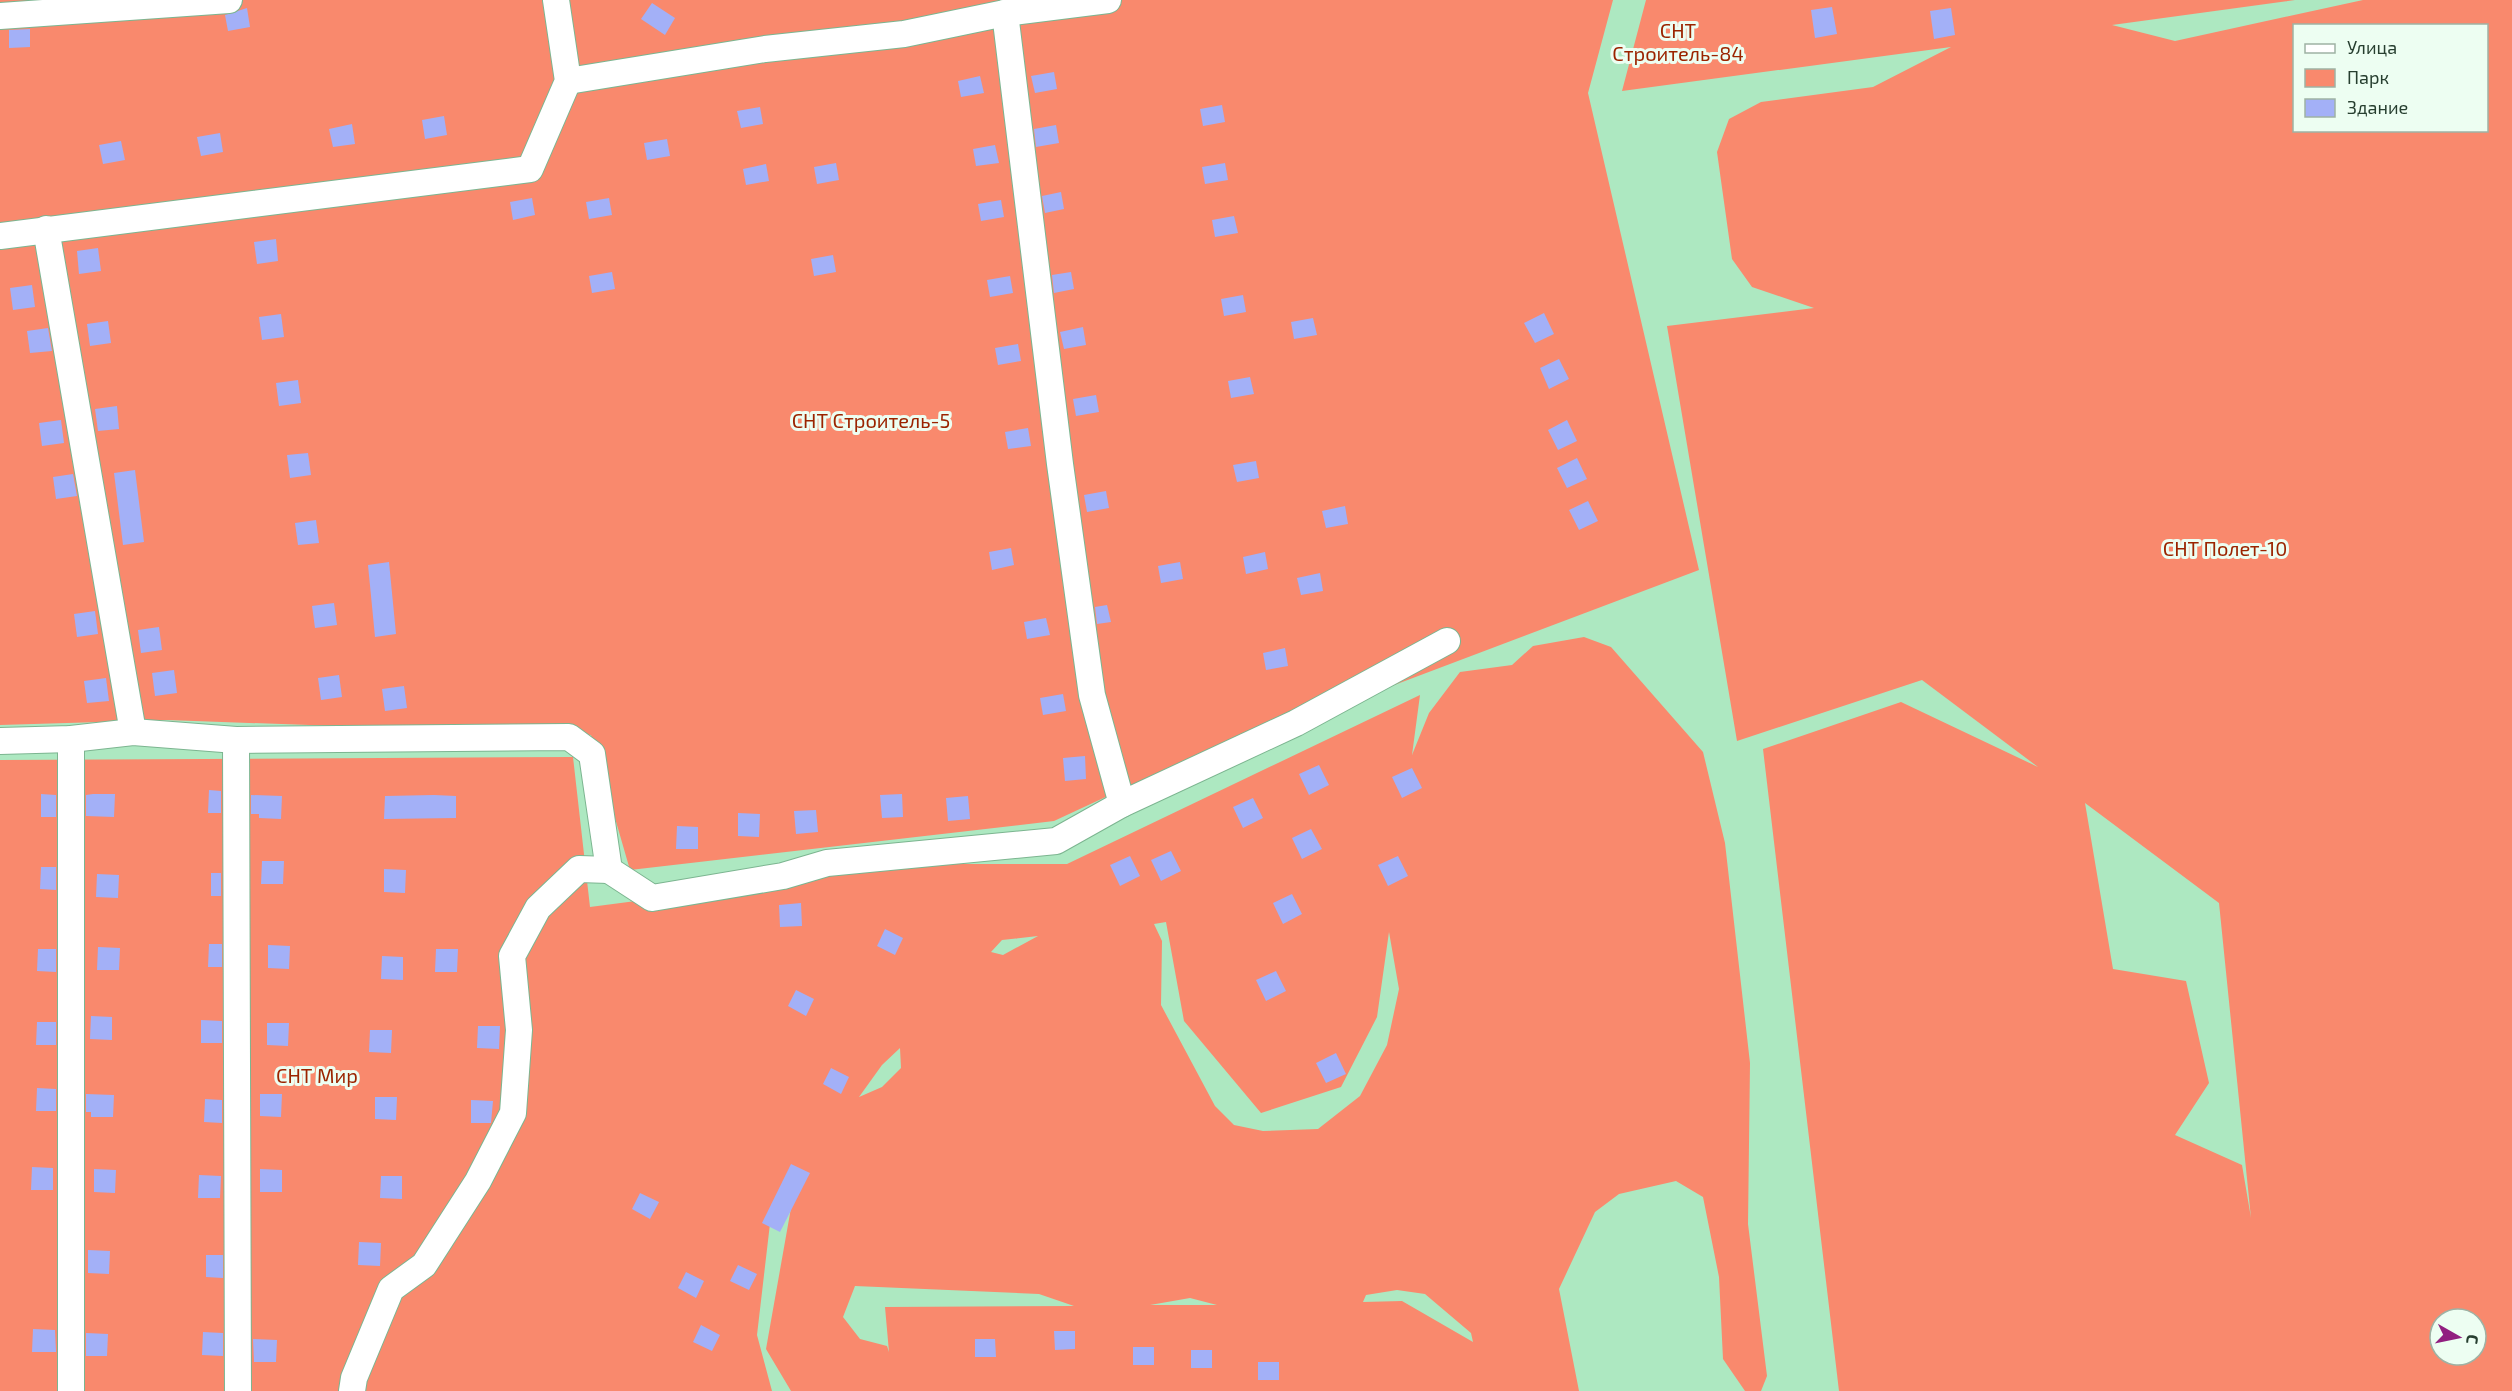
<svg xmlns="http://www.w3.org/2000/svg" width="2512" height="1391" font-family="'Exo 2',sans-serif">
<rect width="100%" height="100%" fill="#ade8c1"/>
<!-- green -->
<g fill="#f9896d" fill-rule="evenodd">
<polygon points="0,0 1613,0 1588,93 1699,570 1140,781 1054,821 630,870 591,735 167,720 0,725"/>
<path d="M1646,0H2295L2112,25L2175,41L2363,0H2512V1391H1839L1763,749L1901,702L2038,767L1922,680L1737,741L1667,326L1814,308L1752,287L1732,259L1717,152L1729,119L1761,102L1873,87L1951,47L1622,91ZM2294,26H2486V130H2294ZM2085,803L2219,903L2251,1218L2242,1165L2175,1135L2209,1083L2186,981L2113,969ZM2440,1319H2476V1355H2440Z"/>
<path d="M1584,637L1611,647L1703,752L1725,843L1750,1063L1748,1224L1767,1376L1761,1391H1745L1723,1359L1719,1277L1703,1197L1676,1181L1619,1194L1595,1212L1559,1289L1579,1391H791L766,1349L794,1191L771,1215L757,1335L772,1391H0V760L573,757L590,907L920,864H1067L1420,695L1412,755L1429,713L1460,672L1512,665L1533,646ZM1166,922L1184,1021L1261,1113L1341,1087L1377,1017L1389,932L1399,989L1387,1045L1360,1096L1318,1129L1263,1131L1234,1125L1215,1106L1161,1005L1162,941L1154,924ZM1038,936L1003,955L991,952L1002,940ZM900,1048L901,1068L882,1087L859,1097L882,1065ZM855,1286L1039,1294L1074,1306L885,1307L889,1352L887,1346L860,1339L843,1317ZM1397,1290L1425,1294L1471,1333L1473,1342L1402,1301L1363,1302L1366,1295ZM1190,1298L1217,1305H1150Z"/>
</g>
<!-- building -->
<g fill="#a3b0f7">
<polygon points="652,3 675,18 665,35 641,19"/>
<polygon points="1832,7 1837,34 1815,38 1811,10"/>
<polygon points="247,8 250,27 228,31 225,15"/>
<polygon points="1951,8 1955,35 1934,39 1930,11"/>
<polygon points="30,29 30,47 9,48 9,30"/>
<polygon points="1054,72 1057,89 1035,93 1031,76"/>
<polygon points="980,76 984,93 961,97 958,81"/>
<polygon points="1222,105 1225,122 1203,126 1200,109"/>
<polygon points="760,107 763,124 741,128 737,111"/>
<polygon points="444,116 447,135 425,139 422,120"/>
<polygon points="352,124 355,144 333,147 329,129"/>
<polygon points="1056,125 1059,143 1036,147 1034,129"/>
<polygon points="220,133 223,152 201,156 197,137"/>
<polygon points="667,139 670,156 647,160 644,143"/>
<polygon points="121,141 125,160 103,164 99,145"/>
<polygon points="995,145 999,163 976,166 973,149"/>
<polygon points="836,163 839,180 817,184 814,167"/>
<polygon points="1225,163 1228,180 1205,184 1202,167"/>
<polygon points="766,164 769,181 746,185 743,169"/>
<polygon points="1061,192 1064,209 1045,213 1042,196"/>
<polygon points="532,198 535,215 513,220 510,202"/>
<polygon points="609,198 612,215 589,219 586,202"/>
<polygon points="1001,200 1004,217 981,221 978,204"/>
<polygon points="1234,216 1238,233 1215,237 1212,220"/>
<polygon points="276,239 278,261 257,264 254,242"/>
<polygon points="98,248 101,271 79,274 77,251"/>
<polygon points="833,255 836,272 814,276 811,259"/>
<polygon points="612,272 615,289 592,293 589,276"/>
<polygon points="1071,272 1074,289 1054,293 1052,275"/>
<polygon points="1010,276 1013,293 990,297 987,280"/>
<polygon points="32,285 35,307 13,310 10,288"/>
<polygon points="1243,295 1246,312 1224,316 1221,299"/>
<polygon points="1544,313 1554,334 1535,343 1524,323"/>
<polygon points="281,314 284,337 262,340 259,317"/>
<polygon points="1313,318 1317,335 1294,339 1291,322"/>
<polygon points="108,321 111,343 90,346 87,324"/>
<polygon points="1083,327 1086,345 1064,349 1060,332"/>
<polygon points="48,328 52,351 30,353 27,331"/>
<polygon points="1018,344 1021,361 998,365 995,348"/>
<polygon points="1559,359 1569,379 1549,389 1540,368"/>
<polygon points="1250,377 1254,394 1231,398 1228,381"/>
<polygon points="298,380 301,403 279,406 276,383"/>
<polygon points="1096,395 1099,412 1076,416 1073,399"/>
<polygon points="117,406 119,429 98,431 95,409"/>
<polygon points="61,420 64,443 42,446 39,423"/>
<polygon points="1567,420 1577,441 1558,450 1548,430"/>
<polygon points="1028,428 1031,446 1008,449 1005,432"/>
<polygon points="308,453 311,475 290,478 287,455"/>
<polygon points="1577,458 1587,479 1567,488 1557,468"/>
<polygon points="1256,461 1259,478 1237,482 1233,465"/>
<polygon points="135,470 144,542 123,545 114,473"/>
<polygon points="73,474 77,496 56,499 53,477"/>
<polygon points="1106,491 1109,508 1087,512 1084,495"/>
<polygon points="1588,501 1598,521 1579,530 1569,510"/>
<polygon points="1345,506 1348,524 1326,528 1322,511"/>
<polygon points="316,520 319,543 298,545 295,523"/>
<polygon points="1011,548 1014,565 992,570 989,552"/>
<polygon points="1265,552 1268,569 1246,574 1243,557"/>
<polygon points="389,562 396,634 375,637 368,565"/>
<polygon points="1180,562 1183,579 1161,583 1158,566"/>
<polygon points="1320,573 1323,591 1301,595 1297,578"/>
<polygon points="334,603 337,625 315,628 312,606"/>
<polygon points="1107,605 1111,622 1097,624 1095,607"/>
<polygon points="95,611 98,634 77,637 74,614"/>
<polygon points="1046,618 1050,635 1027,639 1024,622"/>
<polygon points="159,627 162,650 141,653 138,630"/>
<polygon points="1285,648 1288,666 1266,670 1263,653"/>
<polygon points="174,670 177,693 155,696 152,673"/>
<polygon points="339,675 342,697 321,700 318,678"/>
<polygon points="106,678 109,701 87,703 84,681"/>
<polygon points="404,686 407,708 385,711 382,689"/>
<polygon points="1063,694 1066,711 1043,715 1040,698"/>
<polygon points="1085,756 1086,779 1065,781 1063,758"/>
<polygon points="1319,765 1329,785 1309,795 1299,774"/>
<polygon points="1412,768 1422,788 1402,798 1392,777"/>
<polygon points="209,790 221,791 221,813 208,813"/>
<polygon points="41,794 56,795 56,817 41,817"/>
<polygon points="93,794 115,794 114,817 86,816 86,795"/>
<polygon points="902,794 903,817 882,818 880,795"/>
<polygon points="251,795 282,796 281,819 259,818 259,814 251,814"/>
<polygon points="434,795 456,796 456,818 384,819 385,796"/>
<polygon points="968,796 970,819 948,821 946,798"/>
<polygon points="1253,798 1263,818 1243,828 1233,807"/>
<polygon points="816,810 818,832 796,834 794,811"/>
<polygon points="738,813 760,814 759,837 738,836"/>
<polygon points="677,826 698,827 698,849 676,849"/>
<polygon points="1311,829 1322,849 1302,859 1292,838"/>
<polygon points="1171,851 1181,871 1161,881 1151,860"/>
<polygon points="1130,856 1140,876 1120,886 1110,865"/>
<polygon points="1398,856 1408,876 1388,886 1378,865"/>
<polygon points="262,861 284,861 283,884 261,884"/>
<polygon points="41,867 56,867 56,890 40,889"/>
<polygon points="384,869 406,870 405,893 384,892"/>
<rect x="211" y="873" width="10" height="23"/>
<polygon points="97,874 119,875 118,898 96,897"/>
<polygon points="1292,894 1302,914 1283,924 1273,903"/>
<polygon points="801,903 802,926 780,927 779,905"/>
<polygon points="885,929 903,938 895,955 877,946"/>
<polygon points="209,944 222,944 222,967 208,967"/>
<polygon points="268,945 290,946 289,969 268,968"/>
<polygon points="98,947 120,948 119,970 97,970"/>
<polygon points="38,949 56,949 56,972 37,971"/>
<polygon points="436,949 458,949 457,972 435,972"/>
<polygon points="382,956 403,957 403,980 381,979"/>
<polygon points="1276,971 1286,991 1266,1001 1256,980"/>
<polygon points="796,990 814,999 806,1016 788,1006"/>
<polygon points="91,1016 112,1017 112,1040 90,1039"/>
<polygon points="201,1020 222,1021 222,1043 201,1043"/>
<polygon points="37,1022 56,1022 56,1045 36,1045"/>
<polygon points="267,1023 289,1023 288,1046 267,1045"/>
<polygon points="478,1026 500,1026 499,1049 477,1048"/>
<polygon points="370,1030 392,1030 391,1053 369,1052"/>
<polygon points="1336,1053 1346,1074 1326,1083 1316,1063"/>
<polygon points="831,1068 849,1077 841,1094 823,1084"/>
<polygon points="37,1088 56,1089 56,1111 36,1111"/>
<polygon points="86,1094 114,1095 113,1117 91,1117 91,1112 86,1112"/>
<polygon points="260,1094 282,1094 281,1117 260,1116"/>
<polygon points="375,1097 397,1097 396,1120 375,1119"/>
<polygon points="205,1099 222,1100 222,1123 204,1122"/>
<polygon points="471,1100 493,1101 491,1123 471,1123"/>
<polygon points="791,1164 810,1173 780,1232 762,1223"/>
<polygon points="32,1167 53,1168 53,1190 31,1190"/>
<polygon points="94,1169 116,1170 115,1193 94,1192"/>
<polygon points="260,1169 282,1170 282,1192 260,1192"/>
<polygon points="199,1175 221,1176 220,1198 198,1198"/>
<polygon points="381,1176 402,1176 402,1199 380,1198"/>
<polygon points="640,1193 659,1202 650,1219 632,1209"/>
<polygon points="359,1242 381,1243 380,1266 358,1265"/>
<polygon points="88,1250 110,1251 109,1274 88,1273"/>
<polygon points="206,1255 223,1255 223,1278 206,1277"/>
<polygon points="738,1265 757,1274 749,1290 730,1281"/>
<polygon points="686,1272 704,1281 696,1298 678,1288"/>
<polygon points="701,1325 720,1335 712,1351 693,1342"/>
<polygon points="33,1329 55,1330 56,1352 32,1352"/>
<polygon points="1054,1331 1075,1331 1075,1349 1055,1350"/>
<polygon points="203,1332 223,1333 223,1356 202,1355"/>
<polygon points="86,1333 108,1334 107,1356 86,1356"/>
<polygon points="253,1339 277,1340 276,1362 254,1362"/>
<polygon points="975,1339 995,1339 996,1357 975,1357"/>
<rect x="1133" y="1347" width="21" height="18"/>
<rect x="1191" y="1350" width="21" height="18"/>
<rect x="1258" y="1362" width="21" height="18"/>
</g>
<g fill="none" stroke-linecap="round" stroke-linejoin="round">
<defs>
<g id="street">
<polyline points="0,16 229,0"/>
<polyline points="568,81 765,49 904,34 1005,13 1108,0"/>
<polyline points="46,229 133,732"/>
<polyline points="0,236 530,169 568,81 556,0"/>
<polyline points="236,740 238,1391"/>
<polyline points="0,741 71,739 133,732 236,740 569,737 592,754 609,870 652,898 783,876 827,863 1056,841 1122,804 1092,695 1060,464 1005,13"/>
<polyline points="1122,804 1296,723 1447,641"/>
<polyline points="71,1391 71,739"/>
<polyline points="352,1391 354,1378 391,1289 424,1265 478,1181 513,1113 519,1030 512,956 538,908 579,869 609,870"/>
</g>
</defs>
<!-- street casing -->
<use href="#street" stroke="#7cb590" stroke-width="28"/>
<!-- street -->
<use href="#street" stroke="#fff" stroke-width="26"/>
</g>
<g text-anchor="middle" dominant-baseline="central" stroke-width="6" stroke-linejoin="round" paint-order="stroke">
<!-- park labels -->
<g font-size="20" fill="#9b2400" stroke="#edfef2">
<text x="1678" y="30">СНТ<tspan x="1678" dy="23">Строитель-84</tspan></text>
<text x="871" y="420">СНТ Строитель-5</text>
<text x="2225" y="548">СНТ Полет-10</text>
<text x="317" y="1075">СНТ Мир</text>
</g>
</g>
<!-- legend -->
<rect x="2293" y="24" width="195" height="108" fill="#edfef2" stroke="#9eb2a4" stroke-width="1.5"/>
<rect x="2305" y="44" width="30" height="9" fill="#ffffff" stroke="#9eb2a4" stroke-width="1.5"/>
<text x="2347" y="54" font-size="18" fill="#273f30">Улица</text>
<rect x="2305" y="69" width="30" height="18" fill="#f9896d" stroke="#9eb2a4" stroke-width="1.5"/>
<text x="2347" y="84" font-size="18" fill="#273f30">Парк</text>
<rect x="2305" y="99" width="30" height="18" fill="#a3b0f7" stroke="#9eb2a4" stroke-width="1.5"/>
<text x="2347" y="114" font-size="18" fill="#273f30">Здание</text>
<!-- north arrow -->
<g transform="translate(2458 1337) rotate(99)"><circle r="28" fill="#edfef2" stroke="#9eb2a4" stroke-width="1.5"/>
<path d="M0-4.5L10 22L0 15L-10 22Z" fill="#911f80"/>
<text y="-9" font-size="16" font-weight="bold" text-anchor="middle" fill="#273f30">С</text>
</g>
</svg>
